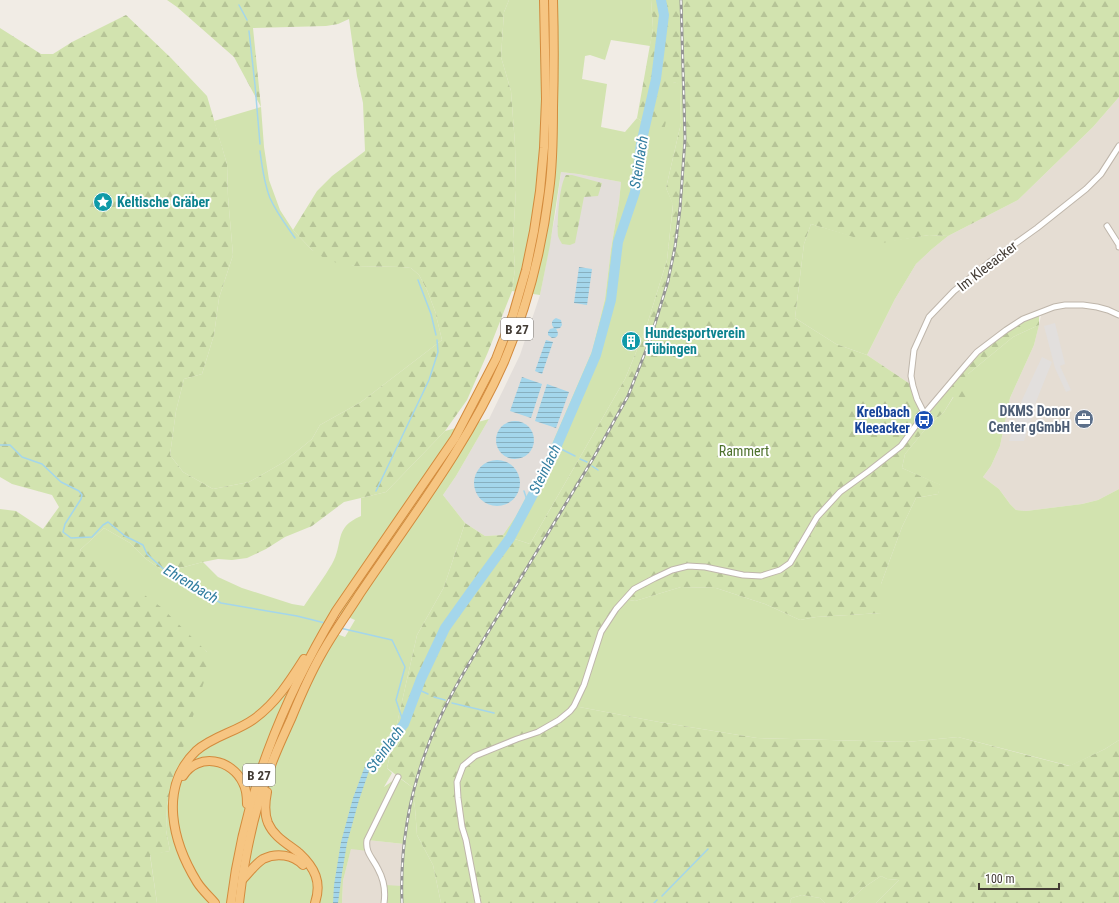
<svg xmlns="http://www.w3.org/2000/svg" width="1119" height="903" font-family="'Roboto Condensed',sans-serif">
<defs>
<pattern id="forest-firs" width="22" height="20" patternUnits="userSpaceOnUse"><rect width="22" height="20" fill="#d2e3af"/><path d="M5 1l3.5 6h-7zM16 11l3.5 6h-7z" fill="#b6c497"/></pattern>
<pattern id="water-rules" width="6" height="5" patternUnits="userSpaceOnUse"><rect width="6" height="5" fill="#a4d6eb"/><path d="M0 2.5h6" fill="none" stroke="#87afbf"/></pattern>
</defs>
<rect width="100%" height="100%" fill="#f1ece5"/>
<!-- residential -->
<g fill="#e5ddd3">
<polygon points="1119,97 1119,489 1098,500 1082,504 1026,511 1016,510 1010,504 999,489 983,477 991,466 1000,446 1010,398 1034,345 1042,312 977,352 925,413 913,386 867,355 895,299 916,264 932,249 948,236 1018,200 1093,127"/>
<polygon points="367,840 404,844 402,887 384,903 342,903 343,881 351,848"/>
</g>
<!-- industrial -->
<polygon fill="#e3deda" points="561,172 578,174 621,182 619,202 611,249 605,299 592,351 542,467 516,516 503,535 485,536 465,523 443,495 456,476 489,419 520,355 540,295 556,211"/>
<!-- grass -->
<g fill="#d2e3af" fill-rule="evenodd">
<polygon points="509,0 651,0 653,28 650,46 611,40 605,60 590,55 585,56 582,79 607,84 601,127 625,132 637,118 645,123 674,82 680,84 681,123 666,188 673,204 667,260 646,328 625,379 530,544 503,535 516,516 542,467 592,351 605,299 611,249 619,202 621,182 578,174 561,172 550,245 540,295 512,291 515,269 513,239 516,190 515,145 511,91 501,57 504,12"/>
<polygon points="261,107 264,147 269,180 280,210 293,230 312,250 354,266 402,267 411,268 419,275 427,290 435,311 442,340 361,402 320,425 312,439 284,462 249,482 213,489 183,472 170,455 176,411 184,379 202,374 214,335 219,298 233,255 228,197 227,164 214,121"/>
<polygon points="811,224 876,243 929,235 948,236 932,249 916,264 895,299 867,355 836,344 795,318 804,244"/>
<polygon points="1039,325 1034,345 1010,398 1000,446 991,466 983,477 999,489 1010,504 1016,510 1026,511 1082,504 1098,500 1119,489 1119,740 1105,749 1070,766 958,737 907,742 757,738 659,722 574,706 601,632 624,599 635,601 681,587 716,588 765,604 800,620 816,617 881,613 881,584 902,527 916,498 938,494 940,485 902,468 905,454 928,426 944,412 968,374 1013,337"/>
<path d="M489,419L456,476L443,495L465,523L444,587L417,635L387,768L392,773L384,787L398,777L412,787L415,808L417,835L433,865L441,903H384L385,885L402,886L404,844L367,840L368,851L351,849L343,881L342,903H157L150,854L170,851L166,830L167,805L173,778L207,652L80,550L104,528L130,543L146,559L165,572L203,562L218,577L242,588L292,604L304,606C313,592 324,578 332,564C344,543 333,528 361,516V498L386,492L445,431ZM336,612L355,620L345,637L323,629Z"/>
<polygon points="881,876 887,879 899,880 876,903 847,903 863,888"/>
<polygon points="802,895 820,898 825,903 791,903 790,901 792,898"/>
</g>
<!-- forest -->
<g fill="url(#forest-firs)">
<polygon points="167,0 509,0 504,12 501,57 511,91 515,145 516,190 513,239 515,269 512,291 488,352 467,400 445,431 386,492 344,502 312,526 285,537 266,549 247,558 232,560 218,559 203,562 165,572 146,559 130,543 104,528 80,550 110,570 161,607 207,652 210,658 208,669 182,751 173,778 167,805 166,830 170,851 150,855 157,903 0,903 0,509 16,511 43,529 59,507 52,495 12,484 0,477 0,28 41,54 53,54 72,42 126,15 171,58 207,96 227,164 228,197 233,255 219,298 214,335 202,374 184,379 176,411 170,455 183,472 213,489 249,482 284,462 312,439 320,425 361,402 442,340 435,311 427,290 419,275 411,268 402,267 354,266 337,263 324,258 312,250 293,230 317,191 332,176 365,151 363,103 357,76 349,19 338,24 326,26 253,28 261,107 234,57 177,7"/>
<path d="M651,0H1119V97L1093,127L1018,200L948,236L929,235L876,244L811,224L804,244L795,318L836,344L867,355L913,386L923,411L911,436C944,396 974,349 1020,323C1026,319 1033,317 1039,314V325L1013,337L968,374L970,400L953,397L944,412L928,426L905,454L902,468L941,485L938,494L916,498L902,527L881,584V613L816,617L800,620L765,604L716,588L681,587L635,601L624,599L601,632L574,706L659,722L757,738L907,742L958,737L1069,766L1105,749L1119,740V903H876L899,880L887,879L881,876L863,888L847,903H825L820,898L802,895L792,898L790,901L791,903H441L433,865L417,835L415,808L412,787L387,768L417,635L444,587L465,523L485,536L503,535L530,544L625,379L646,328L667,260L673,205L666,188L681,123L680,85L674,82L664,131L645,123L637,118L653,28Z"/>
<path d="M566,175H572L602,183L598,196L584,197L575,243L570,245L562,244C561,242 559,239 558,236C557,223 559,185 566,175Z"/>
</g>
<!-- parking -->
<g fill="#e2dfdd">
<polygon points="1055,323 1065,364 1060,366 1071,390 1066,392 1055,368 1044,326"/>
<polygon points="1042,357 1052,362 1036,402 1024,441 1009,441 1022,400"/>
</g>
<!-- water -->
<g fill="url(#water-rules)">
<polygon points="579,267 592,269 587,305 574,303"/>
<path d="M556,318L561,320L562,325L560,328L556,329C559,333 559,338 552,338L548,335V332L550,329L554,328C551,325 551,320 556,318Z"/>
<polygon points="546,340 553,342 542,374 535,371"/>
<polygon points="522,377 542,384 531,418 510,411"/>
<polygon points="547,384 569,392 556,428 535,421"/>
<circle cx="515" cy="440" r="19"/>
<circle cx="497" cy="483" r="23"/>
<polygon points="401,722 405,727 369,771 359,800 347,843 342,873 338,903 333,903 334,885 341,842 353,798 365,766"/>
</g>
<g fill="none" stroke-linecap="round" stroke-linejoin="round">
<!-- stream -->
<g stroke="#a4d6eb" stroke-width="1.5">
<polyline points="239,5 247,20"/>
<polyline points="249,31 255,85 260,144"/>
<path d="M260,151C262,167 264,183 270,198C276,212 286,225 295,238"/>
<polyline points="418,280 431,314 436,335"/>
<polyline points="0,445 10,445 22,457 42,464 61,482 79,491 82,495 81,499 65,524 63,532 71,538 92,537 103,525 108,522 125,536 143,545 147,554 168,573 181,582 197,589 221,603 297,616 325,623"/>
<polyline points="557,447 575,456"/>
<polyline points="580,459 587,462"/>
<polyline points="592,466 598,470"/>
<polyline points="376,491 429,380 438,352 437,340"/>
<polyline points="524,491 528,503"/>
<polyline points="340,628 392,640 405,667 396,700 404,724"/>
<polyline points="417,689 428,694"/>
<polyline points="434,697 445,700"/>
<polyline points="452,703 494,713"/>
<polyline points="662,896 708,849"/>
<polyline points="654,903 657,900"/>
</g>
<!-- river -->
<polyline stroke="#a4d6eb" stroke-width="10" points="396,734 404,724 421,679 445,628 470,593 510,538 548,466 596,355 611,300 618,242 635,192 641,144 656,79 664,15 661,0"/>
<defs>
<g id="minor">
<polyline points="1107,226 1119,245 1119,247"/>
<polyline points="925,413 923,411 917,399 913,386 911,376 914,350 929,317 954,291 991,261 1037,228 1086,189 1101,174 1119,146"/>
<path d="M384,903C386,890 384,880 378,869C373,858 365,853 367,840L398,777"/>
<polyline points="478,903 466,840 462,827 458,798 457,782 463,766 475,756 517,739 538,732 559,720 570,711 574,706 584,685 601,632 616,609 634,589 655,578 672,570 688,566 705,567 743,575 761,576 780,570 790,563 817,517 840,492 869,471 901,446 925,413 964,367 977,352 1006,330 1023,319 1054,307 1065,305 1083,305 1097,307 1108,310 1119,315"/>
</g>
<g id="trunk">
<path d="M183,776C198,752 232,759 243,783C247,790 247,797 247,804"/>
<path d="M267,792C265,802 264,813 268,823C274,837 288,844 299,853C315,868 322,882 315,903"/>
<path d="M243,879C249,873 255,864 263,859C277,852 293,855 303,865"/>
<path d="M215,903C209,896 202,890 197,882C173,843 158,788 196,751C213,736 236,732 254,719C276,703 290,681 304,659"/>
<path d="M231,903C244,796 281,703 336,611L455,438L496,359L513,315L526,270L534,231L540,191L544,148L546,99L544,0"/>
<path d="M239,903C244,860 253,815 268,774C274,755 283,737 291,719C300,697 310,674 322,653C333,633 347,614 359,595C410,519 467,446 504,362C527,307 542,250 549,191C553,164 553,136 553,108C554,72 554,36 553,0"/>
</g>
</defs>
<!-- minor casing -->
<use href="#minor" stroke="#bfb6ab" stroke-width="7"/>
<!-- trunk casing -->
<use href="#trunk" stroke="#d38b3d" stroke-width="10"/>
<!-- minor -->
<use href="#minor" stroke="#fff" stroke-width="5"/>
<!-- trunk -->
<use href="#trunk" stroke="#f6c582" stroke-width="8"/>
<defs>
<path id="rail" d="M402,903C400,849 409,794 429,743C439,717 453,691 467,667L594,457L628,396L650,340L668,281L675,247L680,209L685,139L681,0"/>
</defs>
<!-- rail casing -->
<use href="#rail" stroke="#949494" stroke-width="3"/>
<!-- rail -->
<use href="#rail" stroke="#fff" stroke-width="1.5" stroke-dasharray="4.5" stroke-linecap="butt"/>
</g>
<!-- icons -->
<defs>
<symbol id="sight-disc" viewBox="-11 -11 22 22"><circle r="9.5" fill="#0f9aa8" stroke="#fff"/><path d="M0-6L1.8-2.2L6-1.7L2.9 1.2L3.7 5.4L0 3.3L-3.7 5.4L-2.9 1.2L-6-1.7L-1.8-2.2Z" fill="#fff"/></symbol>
<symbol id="building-disc" viewBox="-11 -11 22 22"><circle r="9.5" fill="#0f9aa8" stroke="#fff"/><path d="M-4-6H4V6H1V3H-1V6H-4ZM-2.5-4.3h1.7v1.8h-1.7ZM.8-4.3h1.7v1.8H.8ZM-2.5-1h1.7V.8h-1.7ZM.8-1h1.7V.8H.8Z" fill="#fff"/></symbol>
<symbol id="office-disc" viewBox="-11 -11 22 22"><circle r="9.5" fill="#5c6f8a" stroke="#fff"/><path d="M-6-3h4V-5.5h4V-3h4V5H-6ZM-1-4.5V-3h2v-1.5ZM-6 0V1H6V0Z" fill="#fff"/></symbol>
<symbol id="bus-disc" viewBox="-11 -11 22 22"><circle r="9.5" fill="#1a4fb4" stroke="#fff"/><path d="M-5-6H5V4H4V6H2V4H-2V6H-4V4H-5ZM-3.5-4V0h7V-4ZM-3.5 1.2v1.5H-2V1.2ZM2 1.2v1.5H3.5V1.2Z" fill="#fff"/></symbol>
</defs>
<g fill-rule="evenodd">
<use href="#sight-disc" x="92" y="191" width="22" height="22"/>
<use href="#building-disc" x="620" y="330" width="22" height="22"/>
<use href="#office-disc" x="1073" y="408" width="22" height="22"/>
<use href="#bus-disc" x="913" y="409" width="22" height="22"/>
</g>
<g text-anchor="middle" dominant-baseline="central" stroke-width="4" stroke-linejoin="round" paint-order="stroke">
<!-- shield labels -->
<g fill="#fff" stroke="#7b7672" stroke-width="1">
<rect x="501" y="318" width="32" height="22" rx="3"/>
<rect x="243" y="764" width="32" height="22" rx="3"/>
</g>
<g font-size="13" font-weight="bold" fill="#433c35">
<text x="517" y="329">B 27</text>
<text x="259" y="775">B 27</text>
</g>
<!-- culture labels -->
<g font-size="14" font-weight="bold" fill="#0d838f" stroke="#fff" text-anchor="start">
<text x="117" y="202">Keltische Gräber</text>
<text x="645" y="333">Hundesportverein<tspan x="645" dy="16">Tübingen</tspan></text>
</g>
<!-- street labels -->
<g font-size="14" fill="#433c35" stroke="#fff">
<text transform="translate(987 266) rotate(-38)">Im Kleeacker</text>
</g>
<!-- service labels -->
<g font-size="14" font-weight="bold" fill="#4e5e75" stroke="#fff" text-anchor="end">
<text x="1070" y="411">DKMS Donor<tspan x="1070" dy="16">Center gGmbH</tspan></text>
</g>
<!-- transit labels -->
<g font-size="14" font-weight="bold" fill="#164399" stroke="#fff" text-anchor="end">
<text x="910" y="412">Kreßbach<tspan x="910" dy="16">Kleeacker</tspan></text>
</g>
<!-- park labels -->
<g font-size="14" fill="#4d712c" stroke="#fff">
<text x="744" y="451">Rammert</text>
</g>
<!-- water labels -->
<g font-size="15" font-style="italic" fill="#337ea0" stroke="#fff">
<text transform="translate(639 162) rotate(-81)">Steinlach</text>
<text transform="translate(545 469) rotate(-64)">Steinlach</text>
<text transform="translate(191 584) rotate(31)">Ehrenbach</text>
<text transform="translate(385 749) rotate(-54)">Steinlach</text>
</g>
</g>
<!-- scale -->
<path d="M979 883v6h80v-6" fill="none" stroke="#433c35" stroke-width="2"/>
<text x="985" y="883" font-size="12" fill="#433c35" stroke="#ffffff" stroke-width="3" paint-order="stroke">100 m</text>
</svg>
